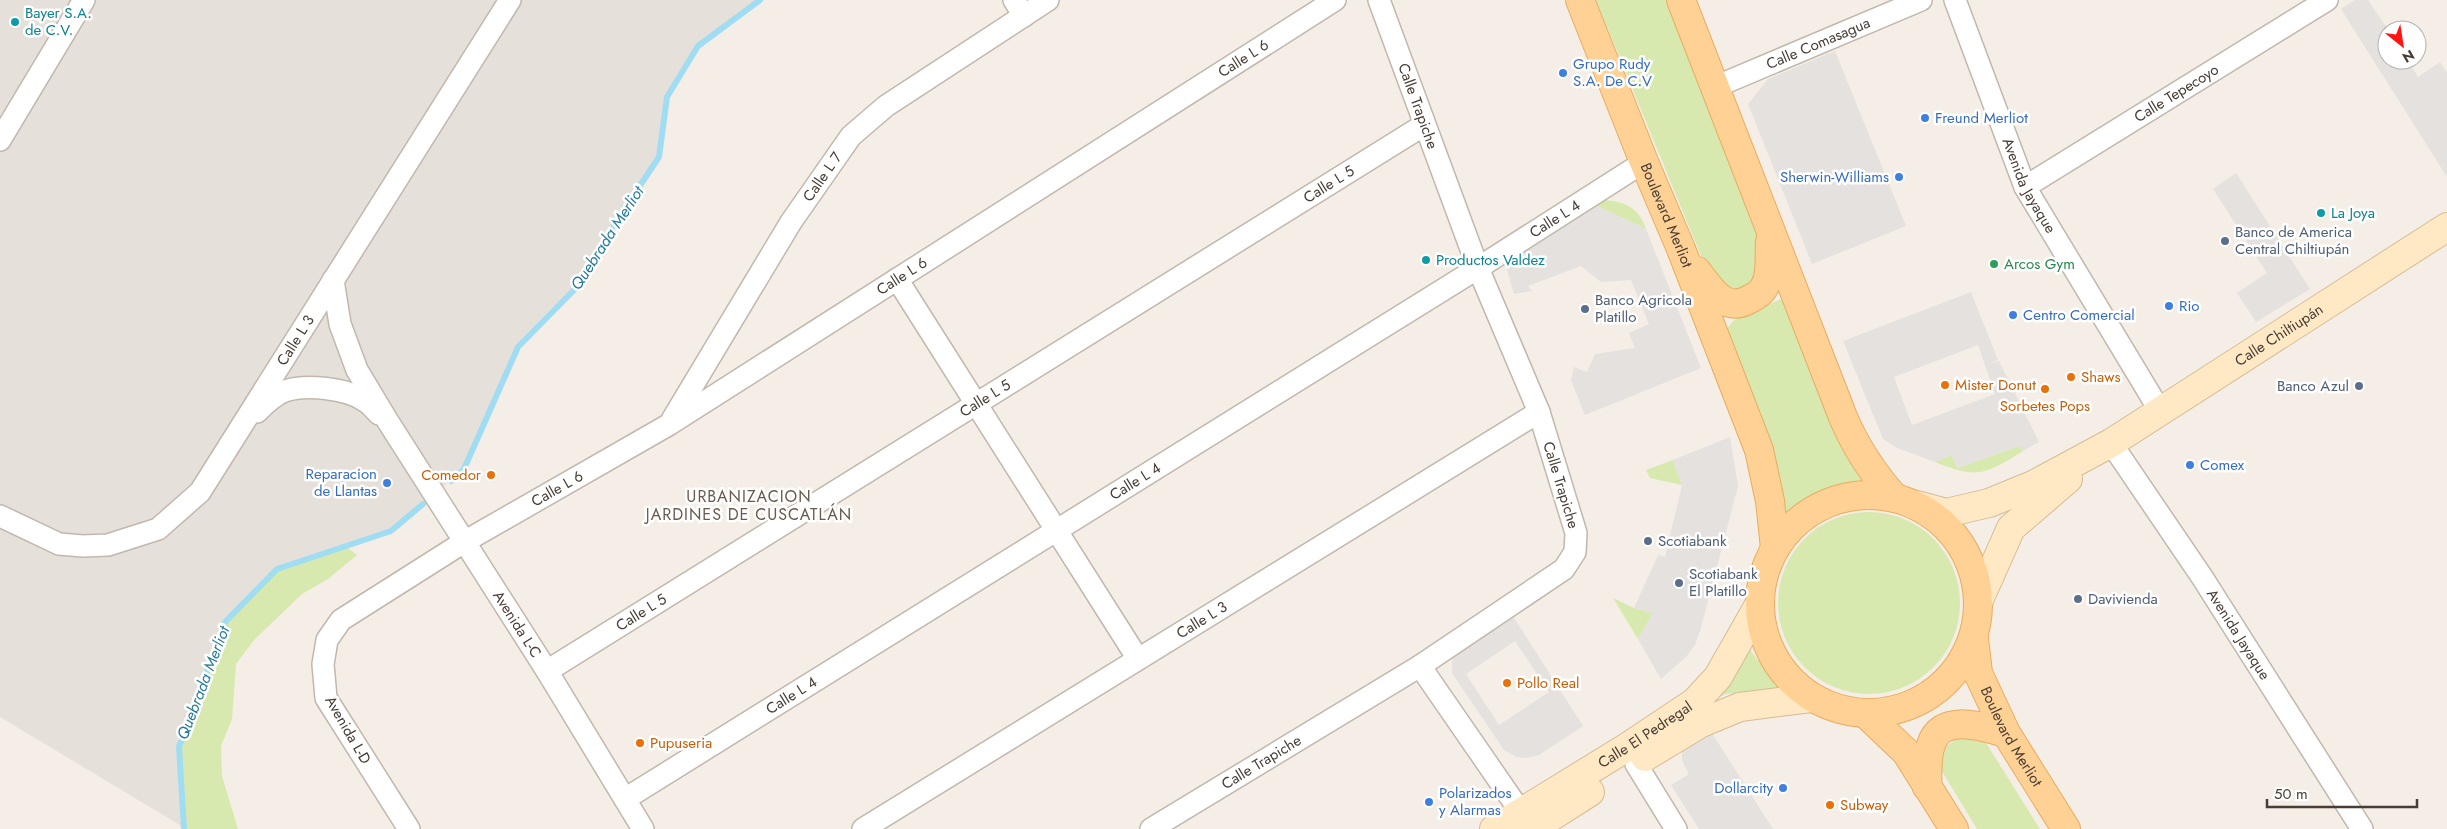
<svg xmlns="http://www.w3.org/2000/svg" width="2447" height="829" font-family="Jost,sans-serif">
<rect width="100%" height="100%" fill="#f4eee6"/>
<!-- industrial -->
<polygon fill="#e6e0db" points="0,0 760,0 698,46 667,97 659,157 621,214 577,287 518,347 464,469 391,531 277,569 179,747 183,827 0,717"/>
<!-- green -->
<g fill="#d7e9ae">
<polygon points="1596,0 1666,0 1765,258 1746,298 1715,290"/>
<path d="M1603,200C1625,201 1639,208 1646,229L1595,205Z"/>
<polygon points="1781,299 1787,304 1867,481 1822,490 1782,528 1784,505 1773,459 1725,331 1734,320"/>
<path d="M2019,446L2023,451C1985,475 1977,479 1935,462L1951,455L1958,468Z"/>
<polygon points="1673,460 1682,485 1650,478 1646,470"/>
<circle cx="1869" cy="603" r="91"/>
<polygon points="345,546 357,555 328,579 302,594 254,640 236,664 232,719 221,746 222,776 238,829 182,829 179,747 226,621 277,569"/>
<polygon points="1613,598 1634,608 1653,613 1638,639"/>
<polygon points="1745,643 1779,689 1726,694 1697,707"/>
<polygon points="1976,727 2040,829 1977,829 1932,755"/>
</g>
<!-- parking -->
<g fill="#e4e1de" fill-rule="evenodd">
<polygon points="2355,0 2368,0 2388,30 2387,60 2407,60 2418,77 2440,62 2447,73 2447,177 2341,9"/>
<polygon points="1835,51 1906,226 1812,264 1748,104 1768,79"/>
<polygon points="2236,173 2310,289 2256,322 2237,293 2267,273 2213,189"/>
<polygon points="1595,205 1646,229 1701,368 1585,415 1571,380 1574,367 1587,372 1595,354 1635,348 1629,333 1649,324 1631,280 1601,282 1581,266 1528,286 1532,291 1514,294 1506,266 1510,258"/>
<path d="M1971,292L1998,360L1989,364L1999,361L2039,442L2023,451L2019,446L1958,468L1951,455L1935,462L1897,448L1883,439L1843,341ZM1978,345L1995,394L1912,425L1894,377Z"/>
<polygon points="1730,437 1738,486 1701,628 1695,645 1686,657 1661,679 1638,639 1653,613 1634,608 1658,555 1665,557 1682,485 1673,460"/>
<path d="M1511,613L1583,726L1539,755L1526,758L1516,757L1504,750L1452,673V655ZM1515,641L1549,692L1499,725L1466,674Z"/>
<polygon points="1708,727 1773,829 1699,829 1671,785 1689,774 1682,761 1682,745"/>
</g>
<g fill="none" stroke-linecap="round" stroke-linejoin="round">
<!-- stream -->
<g stroke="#a1ddf2" stroke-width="6">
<polyline points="451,481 464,469 518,347 577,287 621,214 659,157 667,97 698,46 760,0"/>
<polyline points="184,829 179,747 226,621 277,569 391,531 423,504"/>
</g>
<defs>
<g id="street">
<polyline points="1014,0 1024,16"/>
<path id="s1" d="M1955,0L2025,187L2160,411"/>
<path id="s2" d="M1715,87L1921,0"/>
<polyline points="0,140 84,0"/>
<path id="s3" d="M2025,187L2327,0"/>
<polyline points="897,279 1138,659"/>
<path id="s4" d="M333,280L340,324L357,370L387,420L547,671L643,829"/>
<path d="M257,412C265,404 274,395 285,391C305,384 347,388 365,401C370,404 374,409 379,414"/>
<path id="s5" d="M672,420L791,222L851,136L886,106L1048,0"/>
<path id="s6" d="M2111,443L2202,577L2362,829"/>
<path id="s7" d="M0,516L59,544L83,546L108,545L158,529L200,492L510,0"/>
<polyline points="1420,666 1529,824"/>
<path id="s8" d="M547,671L1424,125"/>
<polyline points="1636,764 1676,829"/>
<path id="s9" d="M625,799L1478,268L1644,162"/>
<path id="s10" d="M409,829L326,698L323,664L327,640L341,620L464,542L670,424L1335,0"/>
<path id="s11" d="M863,829L1539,412"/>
<path id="s12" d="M1151,829L1420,666L1564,569L1575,552L1576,533L1539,412L1478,268L1379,0"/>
</g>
<g id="secondary">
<path id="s13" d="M1917,505L1946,513L1989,503L2033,485L2111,443L2447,227"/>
<polyline points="1979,600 2011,528 2068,479"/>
<polyline points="1645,757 1701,723 1740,707 1811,698"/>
<path id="s14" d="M1494,829L1629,746L1695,702L1718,677L1759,605"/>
<polyline points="1532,829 1590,792"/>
</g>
<g id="primary">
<path id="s15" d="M1580,0L1644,162L1681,249L1759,450L1770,501L1775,548"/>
<path d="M1681,0L1843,417C1856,448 1872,472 1894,497"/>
<path d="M1697,271C1710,288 1724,313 1748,300C1758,295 1763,292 1767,281C1771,270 1769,254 1770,242"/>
<circle cx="1869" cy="604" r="109"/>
<path id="s16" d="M1974,639L1978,673L2006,733L2066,829"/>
<polyline points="1866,714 1906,752 1954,829"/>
<path d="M1927,787C1928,774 1926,757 1931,745C1941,712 1983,727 2006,733"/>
</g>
</defs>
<!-- street casing -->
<use href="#street" stroke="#c2b7ac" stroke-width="24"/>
<!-- secondary casing -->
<use href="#secondary" stroke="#d5bb95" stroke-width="30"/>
<!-- primary casing -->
<use href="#primary" stroke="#e7ac61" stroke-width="30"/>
<!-- street -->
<use href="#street" stroke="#fff" stroke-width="21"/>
<!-- secondary -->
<use href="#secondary" stroke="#ffe9c5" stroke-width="28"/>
<!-- primary -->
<use href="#primary" stroke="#ffd194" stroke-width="28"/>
</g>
<!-- markers -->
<g fill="#0f9aa8" stroke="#fff" stroke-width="2">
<circle cx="15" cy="22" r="5"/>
<circle cx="2321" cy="213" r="5"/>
<circle cx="1426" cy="260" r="5"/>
</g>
<g fill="#3f7fe0" stroke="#fff" stroke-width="2">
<circle cx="1563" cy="73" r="5"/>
<circle cx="1925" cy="118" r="5"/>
<circle cx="1899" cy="177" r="5"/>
<circle cx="2169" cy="306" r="5"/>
<circle cx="2013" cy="315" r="5"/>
<circle cx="2190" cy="465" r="5"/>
<circle cx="387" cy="483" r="5"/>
<circle cx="1783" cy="788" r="5"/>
<circle cx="1429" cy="802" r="5"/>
</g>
<g fill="#5c6f8a" stroke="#fff" stroke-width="2">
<circle cx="2225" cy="241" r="5"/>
<circle cx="1585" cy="309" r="5"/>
<circle cx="2359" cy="386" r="5"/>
<circle cx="1648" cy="541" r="5"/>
<circle cx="1679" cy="583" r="5"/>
<circle cx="2078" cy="599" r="5"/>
</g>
<circle fill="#2e9e5b" stroke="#fff" stroke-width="2" cx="1994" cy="264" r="5"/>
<g fill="#e8710a" stroke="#fff" stroke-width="2">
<circle cx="2071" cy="377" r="5"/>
<circle cx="1945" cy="385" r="5"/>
<circle cx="2045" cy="389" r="5"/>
<circle cx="491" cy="475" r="5"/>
<circle cx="1507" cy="683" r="5"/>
<circle cx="640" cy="743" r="5"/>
<circle cx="1830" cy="805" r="5"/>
</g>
<g text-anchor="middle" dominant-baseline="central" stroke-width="5" stroke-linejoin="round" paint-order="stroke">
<!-- culture labels -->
<g font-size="15" fill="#0d838f" stroke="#fff" text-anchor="start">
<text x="25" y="13">Bayer S.A.<tspan x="25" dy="17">de C.V.</tspan></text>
<text x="2331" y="213">La Joya</text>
<text x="1436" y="260">Productos Valdez</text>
</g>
<!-- street labels -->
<g font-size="15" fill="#473d35" stroke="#fff">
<text stroke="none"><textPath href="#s2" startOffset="112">Calle Comasagua</textPath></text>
<text stroke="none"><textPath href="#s10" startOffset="1301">Calle L 6</textPath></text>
<text stroke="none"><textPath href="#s3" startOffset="178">Calle Tepecoyo</textPath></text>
<text transform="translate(1418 106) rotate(70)">Calle Trapiche</text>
<text stroke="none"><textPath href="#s5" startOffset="286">Calle L 7</textPath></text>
<text stroke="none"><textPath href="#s8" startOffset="921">Calle L 5</textPath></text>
<text stroke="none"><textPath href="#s1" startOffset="200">Avenida Jayaque</textPath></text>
<text stroke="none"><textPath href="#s15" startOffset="232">Boulevard Merliot</textPath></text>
<text stroke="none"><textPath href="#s9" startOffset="1096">Calle L 4</textPath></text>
<text stroke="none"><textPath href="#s10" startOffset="896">Calle L 6</textPath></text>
<text stroke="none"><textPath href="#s13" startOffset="410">Calle Chiltiupán</textPath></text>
<text stroke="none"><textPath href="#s7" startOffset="402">Calle L 3</textPath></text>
<text stroke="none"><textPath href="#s8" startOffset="516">Calle L 5</textPath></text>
<text stroke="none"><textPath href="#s9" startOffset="601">Calle L 4</textPath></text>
<text transform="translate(1561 485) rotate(73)">Calle Trapiche</text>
<text stroke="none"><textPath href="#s10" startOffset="491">Calle L 6</textPath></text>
<text stroke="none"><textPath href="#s8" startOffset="111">Calle L 5</textPath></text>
<text stroke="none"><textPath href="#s11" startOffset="398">Calle L 3</textPath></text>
<text stroke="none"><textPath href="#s4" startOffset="394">Avenida L-C</textPath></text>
<text stroke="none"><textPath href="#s6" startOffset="230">Avenida Jayaque</textPath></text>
<text stroke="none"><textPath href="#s9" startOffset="196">Calle L 4</textPath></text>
<text transform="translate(348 730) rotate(60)">Avenida L-D</text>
<text stroke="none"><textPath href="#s14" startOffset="178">Calle El Pedregal</textPath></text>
<text stroke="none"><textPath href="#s16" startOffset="106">Boulevard Merliot</textPath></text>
<text stroke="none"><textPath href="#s12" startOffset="129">Calle Trapiche</textPath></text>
</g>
<!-- shop labels -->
<g font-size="15" fill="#366cbe" stroke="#fff" text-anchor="start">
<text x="1573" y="64">Grupo Rudy<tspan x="1573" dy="17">S.A. De C.V</tspan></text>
<text x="1935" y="118">Freund Merliot</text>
<text x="1889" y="177" text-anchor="end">Sherwin-Williams</text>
<text x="2179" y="306">Rio</text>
<text x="2023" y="315">Centro Comercial</text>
<text x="2200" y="465">Comex</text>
<text x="377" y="474" text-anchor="end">Reparacion<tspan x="377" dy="17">de Llantas</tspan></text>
<text x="1773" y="788" text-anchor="end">Dollarcity</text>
<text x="1439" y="793">Polarizados<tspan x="1439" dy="17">y Alarmas</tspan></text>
</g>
<!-- service labels -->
<g font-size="15" fill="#4e5e75" stroke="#fff" text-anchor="start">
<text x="2235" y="232">Banco de America<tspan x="2235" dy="17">Central Chiltiupán</tspan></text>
<text x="1595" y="300">Banco Agricola<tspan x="1595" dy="17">Platillo</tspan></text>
<text x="2349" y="386" text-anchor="end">Banco Azul</text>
<text x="1658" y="541">Scotiabank</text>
<text x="1689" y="574">Scotiabank<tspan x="1689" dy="17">El Platillo</tspan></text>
<text x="2088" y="599">Davivienda</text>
</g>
<!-- leisure labels -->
<g font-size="15" fill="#27864d" stroke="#fff" text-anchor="start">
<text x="2004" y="264">Arcos Gym</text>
</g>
<!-- food labels -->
<g font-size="15" fill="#c56008" stroke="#fff" text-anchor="start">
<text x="2081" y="377">Shaws</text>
<text x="1955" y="385">Mister Donut</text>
<text x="2045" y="406" text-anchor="middle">Sorbetes Pops</text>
<text x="481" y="475" text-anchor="end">Comedor</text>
<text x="1517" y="683">Pollo Real</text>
<text x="650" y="743">Pupuseria</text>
<text x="1840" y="805">Subway</text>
</g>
<!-- water labels -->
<g font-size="16" font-style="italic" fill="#277c9d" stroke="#fff">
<text transform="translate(607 238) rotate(-57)">Quebrada Merliot</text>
<text transform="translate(203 683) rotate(-69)">Quebrada Merliot</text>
</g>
<!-- neighbourhood labels -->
<g font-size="16" letter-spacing="1" fill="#6a5a4c" stroke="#fff">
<text x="749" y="496">URBANIZACION<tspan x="749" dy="18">JARDINES DE CUSCATLÁN</tspan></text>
</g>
</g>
<!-- north arrow -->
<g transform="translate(2402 45) rotate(150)"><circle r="24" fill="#ffffff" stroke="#b5b1ae"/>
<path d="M0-4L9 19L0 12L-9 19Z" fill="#ff1412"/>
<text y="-8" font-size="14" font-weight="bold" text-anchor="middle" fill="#473d35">N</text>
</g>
<!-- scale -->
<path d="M2267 799v8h150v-8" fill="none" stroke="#473d35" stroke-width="2.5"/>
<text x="2274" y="799" font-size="15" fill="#473d35" stroke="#ffffff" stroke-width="4" paint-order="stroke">50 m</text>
</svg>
